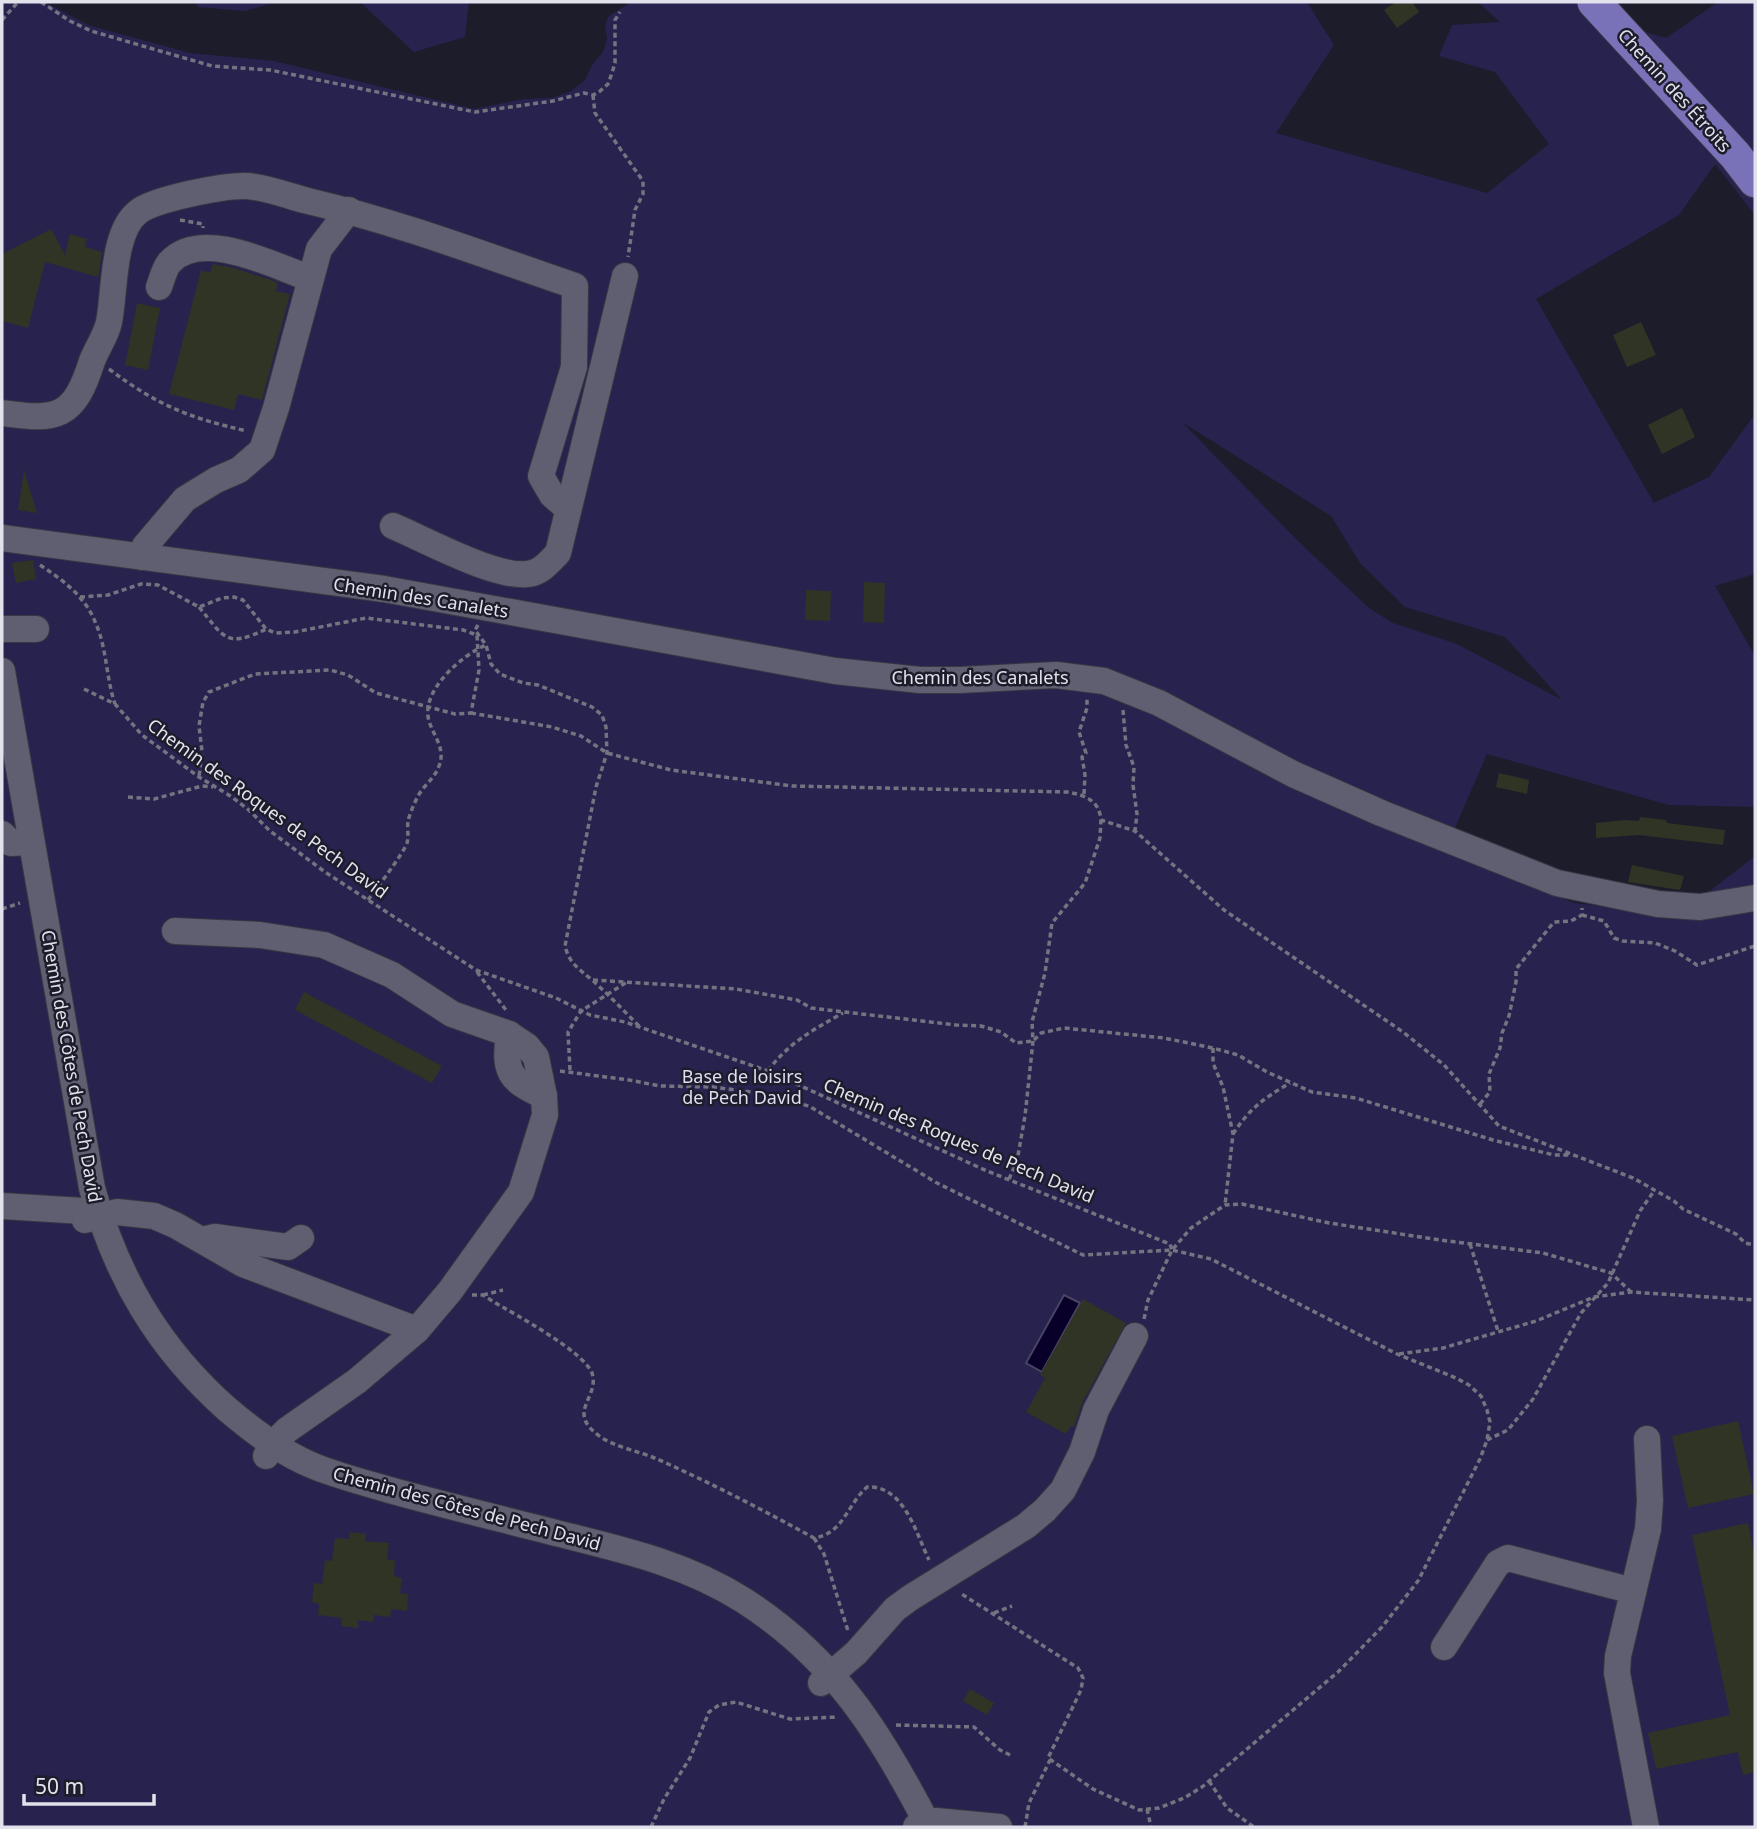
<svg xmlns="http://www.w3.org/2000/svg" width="1757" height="1829" font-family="'Noto Sans',sans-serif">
<rect width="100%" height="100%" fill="#1d1c2b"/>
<!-- green -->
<g fill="#27224e" fill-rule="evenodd">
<path d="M2,2H45L88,25L190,53L274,61L474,109L523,99L552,98L571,91L585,80L592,65L603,52L607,39L605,25L609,16L631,2H1307L1334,45L1276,133L1487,193L1549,144L1495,72L1439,56L1452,25L1500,22L1478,2H1575L1593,17L1666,38L1718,2H1755V215L1715,164L1679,215L1536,299L1654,503L1709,477L1755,414V574L1715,586L1755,656V807L1669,805L1487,754L1445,851L1574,903L1665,913L1711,890L1755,856V1827H2ZM1182,422L1331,516L1360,563L1405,607L1505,637L1562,700L1457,644L1393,623L1369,608L1297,540Z"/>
<polygon points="195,2 276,2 245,11 198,7"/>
<polygon points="360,2 469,2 465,37 414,52"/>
</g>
<!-- water -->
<polygon fill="#090029" stroke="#4a4464" stroke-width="2" points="1064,1295 1080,1303 1042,1372 1026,1363"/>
<!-- building -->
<g fill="#303424">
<polygon points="1396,2 1412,2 1419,12 1397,28 1384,10"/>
<polygon points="51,229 65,255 70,234 87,239 85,247 102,252 98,277 45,262 28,328 2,321 2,254"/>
<polygon points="213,264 234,268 271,280 278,283 276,291 290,294 262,400 238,394 234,410 169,394 201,270 210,273"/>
<polygon points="137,303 160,308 148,370 125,365"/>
<polygon points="1641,322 1656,355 1627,367 1613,335"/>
<polygon points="1682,408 1695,437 1662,454 1648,425"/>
<polygon points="24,470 37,513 18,510"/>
<polygon points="33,560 36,579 16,583 12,563"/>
<polygon points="864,582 885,583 884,623 863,622"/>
<polygon points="806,590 831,591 830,621 805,620"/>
<polygon points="1499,773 1529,780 1527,794 1496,787"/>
<polygon points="1640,817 1666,820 1667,823 1725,830 1723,845 1639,835 1596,838 1596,823 1625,820 1639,821"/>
<polygon points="1632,865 1684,876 1680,890 1628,882"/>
<polygon points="304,992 442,1066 432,1083 295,1010"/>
<polygon points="1083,1299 1126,1323 1082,1403 1074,1427 1071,1426 1066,1434 1026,1412 1045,1378 1040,1375"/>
<polygon points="1738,1421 1754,1494 1688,1508 1672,1436"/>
<polygon points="1748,1523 1755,1558 1755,1772 1743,1775 1738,1752 1656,1769 1648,1733 1730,1715 1692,1535"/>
<polygon points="350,1532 366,1534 365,1541 389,1543 387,1559 395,1561 394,1576 402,1578 400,1593 408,1594 407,1611 391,1609 390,1617 374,1615 373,1622 358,1620 358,1628 341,1626 342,1618 318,1615 319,1604 312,1602 314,1583 322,1584 325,1560 332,1561 335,1538 349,1539"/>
<polygon points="970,1689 994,1703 987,1715 963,1701"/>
</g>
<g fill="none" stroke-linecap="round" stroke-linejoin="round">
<defs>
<g id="minor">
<path d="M159,287C162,280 164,268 170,262C202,228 272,265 309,278"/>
<path d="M2,413C58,421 74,418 92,361C97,348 106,336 109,322C115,292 112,232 138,212C154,199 225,185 246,186C266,187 288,196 308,201C398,222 487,256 575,286L574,367L541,476L552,495L567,508"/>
<path d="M393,526C424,539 495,578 527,574C541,573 549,562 558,553L625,276"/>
<polyline points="2,538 384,589 835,671 920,680 960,680 1056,675 1104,681 1159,703 1293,774 1381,813 1557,883 1658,904 1700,907 1755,898"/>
<polyline points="142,557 145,546 185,499 216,480 239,470 262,450 276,408 319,249 349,210"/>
<polyline points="2,629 36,629"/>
<path d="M2,671L92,1188C116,1276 158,1348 227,1409C254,1432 283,1454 316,1467C339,1476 362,1482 386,1489C443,1505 502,1519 560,1534C624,1550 686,1564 743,1600C834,1658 881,1734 929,1827"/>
<polyline points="2,834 11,843 31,842"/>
<polyline points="175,931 260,935 324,945 392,975 452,1014 509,1034 527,1046 536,1057 544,1096 545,1115 521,1192 450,1291 417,1330 357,1381 287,1430 273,1444 266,1456"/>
<path d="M509,1034C504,1071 508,1080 544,1096"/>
<polyline points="2,1206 83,1211 97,1208"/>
<polyline points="85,1220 117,1212 154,1216 175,1225 243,1264 417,1330"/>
<polyline points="202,1240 215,1237 288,1247 301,1238"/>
<polyline points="1444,1647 1498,1563 1508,1558 1633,1591"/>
<polyline points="821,1683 856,1653 895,1609 910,1598 1026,1526 1045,1510 1063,1490 1082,1452 1096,1410 1135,1336"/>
<polyline points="916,1827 936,1821 999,1827"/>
<polyline points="1646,1827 1617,1673 1618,1656 1648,1529 1650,1501 1647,1439"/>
</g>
<polyline id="major" points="1594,2 1735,155 1755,181"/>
</defs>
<!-- minor casing -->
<use href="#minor" stroke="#383743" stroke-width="28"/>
<!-- major casing -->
<use href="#major" stroke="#383743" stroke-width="35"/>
<!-- path -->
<g stroke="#747481" stroke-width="3.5" stroke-dasharray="5 3.5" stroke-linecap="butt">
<polyline points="41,2 70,21 91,31 212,66 270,70 475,112 553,101 584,93 593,95 599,92 608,84 612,73 615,63 615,20 620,12"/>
<polyline points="2,20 18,2"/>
<polyline points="593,95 595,113 643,181 643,194 635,210 628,257"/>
<polyline points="180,220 203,224 203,228"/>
<path d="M109,369C157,405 189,418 247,431"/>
<path d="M40,565C63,580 86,597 96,624C107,649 106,678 115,704"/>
<polyline points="80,597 108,595 141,584 158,585 199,607 222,598 234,597 243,600 266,629 275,633 295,632 366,618 463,630 477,635 479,670 471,713 455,714 376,693 348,675 330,670 255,674 209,692 203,702 199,726 202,751 199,777"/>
<path d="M199,607C224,637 226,649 266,629"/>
<path d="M478,625L475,630L486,645L491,664L500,674L523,683L538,685L592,707L602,715L606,727L607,753L596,787L565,946C569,963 579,969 592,980C608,994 624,1011 640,1027"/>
<polyline points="84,689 115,704 142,735 199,777 232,797 250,811 270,831 325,872 476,970 556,998 590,1015 625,1022 768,1071 987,1171 1170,1244 1172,1250"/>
<polyline points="1123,710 1126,745 1134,767 1133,785 1137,814 1135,831"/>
<path d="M471,713L552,727L581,736L607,753L671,770L792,786L1067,792C1085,795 1099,800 1101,820L1135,831L1224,910L1403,1032L1444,1065L1499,1126L1633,1178L1674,1201L1683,1209L1736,1234L1745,1243L1755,1245"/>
<polyline points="1084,794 1085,775 1082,757 1086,753 1079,732 1087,708 1087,699"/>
<polyline points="128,797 154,799 202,786 213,787"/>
<path d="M368,900C377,888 403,854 407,843C409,836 407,828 408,821C410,813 414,804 418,796C424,785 435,778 439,766C446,749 434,737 429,721C420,691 462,655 486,645"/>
<polyline points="2,909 20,903"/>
<polyline points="1582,915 1604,921 1614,938 1623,941 1655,943 1675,951 1697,965 1755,946"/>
<polyline points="477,972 506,1010"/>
<polyline points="593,980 736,989 797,1000 811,1008 956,1025 981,1026 1001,1032 1016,1043 1033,1041 1041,1033 1064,1028 1164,1038 1213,1048 1238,1055 1267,1072 1312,1092 1356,1098 1493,1140 1554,1155 1571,1155"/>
<polyline points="1213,1048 1213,1063 1223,1087 1233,1134 1225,1205"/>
<polyline points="570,1070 568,1032 581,1011 627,982"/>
<polyline points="560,1071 629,1080 660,1086 713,1087 758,1093 809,1106 937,1183 1083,1255 1172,1250 1211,1259 1397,1354 1456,1378 1469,1385 1481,1396 1487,1410 1490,1422 1487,1440 1480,1459 1418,1581 1382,1627 1338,1672 1202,1787 1184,1798 1159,1808 1139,1810 1093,1789 1048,1758 1081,1690 1083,1678 1078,1668 960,1593"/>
<path d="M768,1071C787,1044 814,1029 843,1013"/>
<polyline points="1480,1104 1490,1092 1489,1074 1500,1048 1502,1033 1509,1016 1516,982 1516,969 1554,922 1571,921 1582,915 1582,908"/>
<path d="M1233,1134C1249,1109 1264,1098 1290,1083"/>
<polyline points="1009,1179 1017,1161 1025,1116 1033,1041 1032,1022 1045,973 1052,923 1085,883 1100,838 1101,820"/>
<polyline points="1470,1244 1498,1331"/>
<path d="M472,1295H483L494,1302C516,1315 583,1351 592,1373C600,1398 566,1411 598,1435C613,1447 639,1451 657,1459C711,1483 763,1510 814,1538C843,1534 847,1505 867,1487C904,1485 916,1533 929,1560"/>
<polyline points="483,1295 503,1290"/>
<polyline points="1144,1319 1148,1300 1172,1250 1191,1228 1225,1205 1242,1204 1329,1223 1440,1240 1543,1253 1611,1273 1631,1292"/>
<polyline points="1399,1354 1443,1348 1536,1321 1594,1297 1631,1292 1755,1300"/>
<polyline points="1487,1440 1508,1430 1533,1399 1581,1313 1608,1283 1640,1211 1654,1191"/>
<polyline points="814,1538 824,1554 848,1631"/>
<polyline points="994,1613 1012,1606"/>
<polyline points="896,1725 974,1727 1000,1750 1010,1755"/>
<polyline points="1209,1781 1227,1808 1254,1827"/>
<polyline points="1147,1809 1151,1827"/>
<polyline points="651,1827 664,1799 690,1758 709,1712 719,1705 736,1702 790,1719 838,1717"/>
<polyline points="1025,1827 1029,1803 1050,1760"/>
</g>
<!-- minor -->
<use href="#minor" stroke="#5f5f71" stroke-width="26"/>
<!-- major -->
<use href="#major" stroke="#7972b9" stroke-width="33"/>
</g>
<g text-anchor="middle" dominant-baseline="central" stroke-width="5" stroke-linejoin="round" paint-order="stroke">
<!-- street labels -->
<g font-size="18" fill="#e2e2ed" stroke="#1d1c2b">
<text transform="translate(1675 90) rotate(48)">Chemin des Étroits</text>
<text transform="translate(421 597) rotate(9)">Chemin des Canalets</text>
<text x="980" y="677">Chemin des Canalets</text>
<text transform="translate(268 808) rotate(36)">Chemin des Roques de Pech David</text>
<text transform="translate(72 1066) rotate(80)">Chemin des Côtes de Pech David</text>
<text transform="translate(959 1140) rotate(23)">Chemin des Roques de Pech David</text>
<text transform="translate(467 1508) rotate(15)">Chemin des Côtes de Pech David</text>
</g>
<!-- park labels -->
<g font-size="18" fill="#dedef3" stroke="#1d1c2b">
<text x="742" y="1076">Base de loisirs<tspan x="742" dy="21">de Pech David</tspan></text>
</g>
</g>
<!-- border -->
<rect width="1757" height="1829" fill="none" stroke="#e2e2ed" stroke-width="7"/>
<!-- scale -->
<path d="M24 1794v10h130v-10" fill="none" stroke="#e2e2ed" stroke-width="3.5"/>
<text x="35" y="1794" font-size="21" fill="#e2e2ed" stroke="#1d1c2b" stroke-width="5" paint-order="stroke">50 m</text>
</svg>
